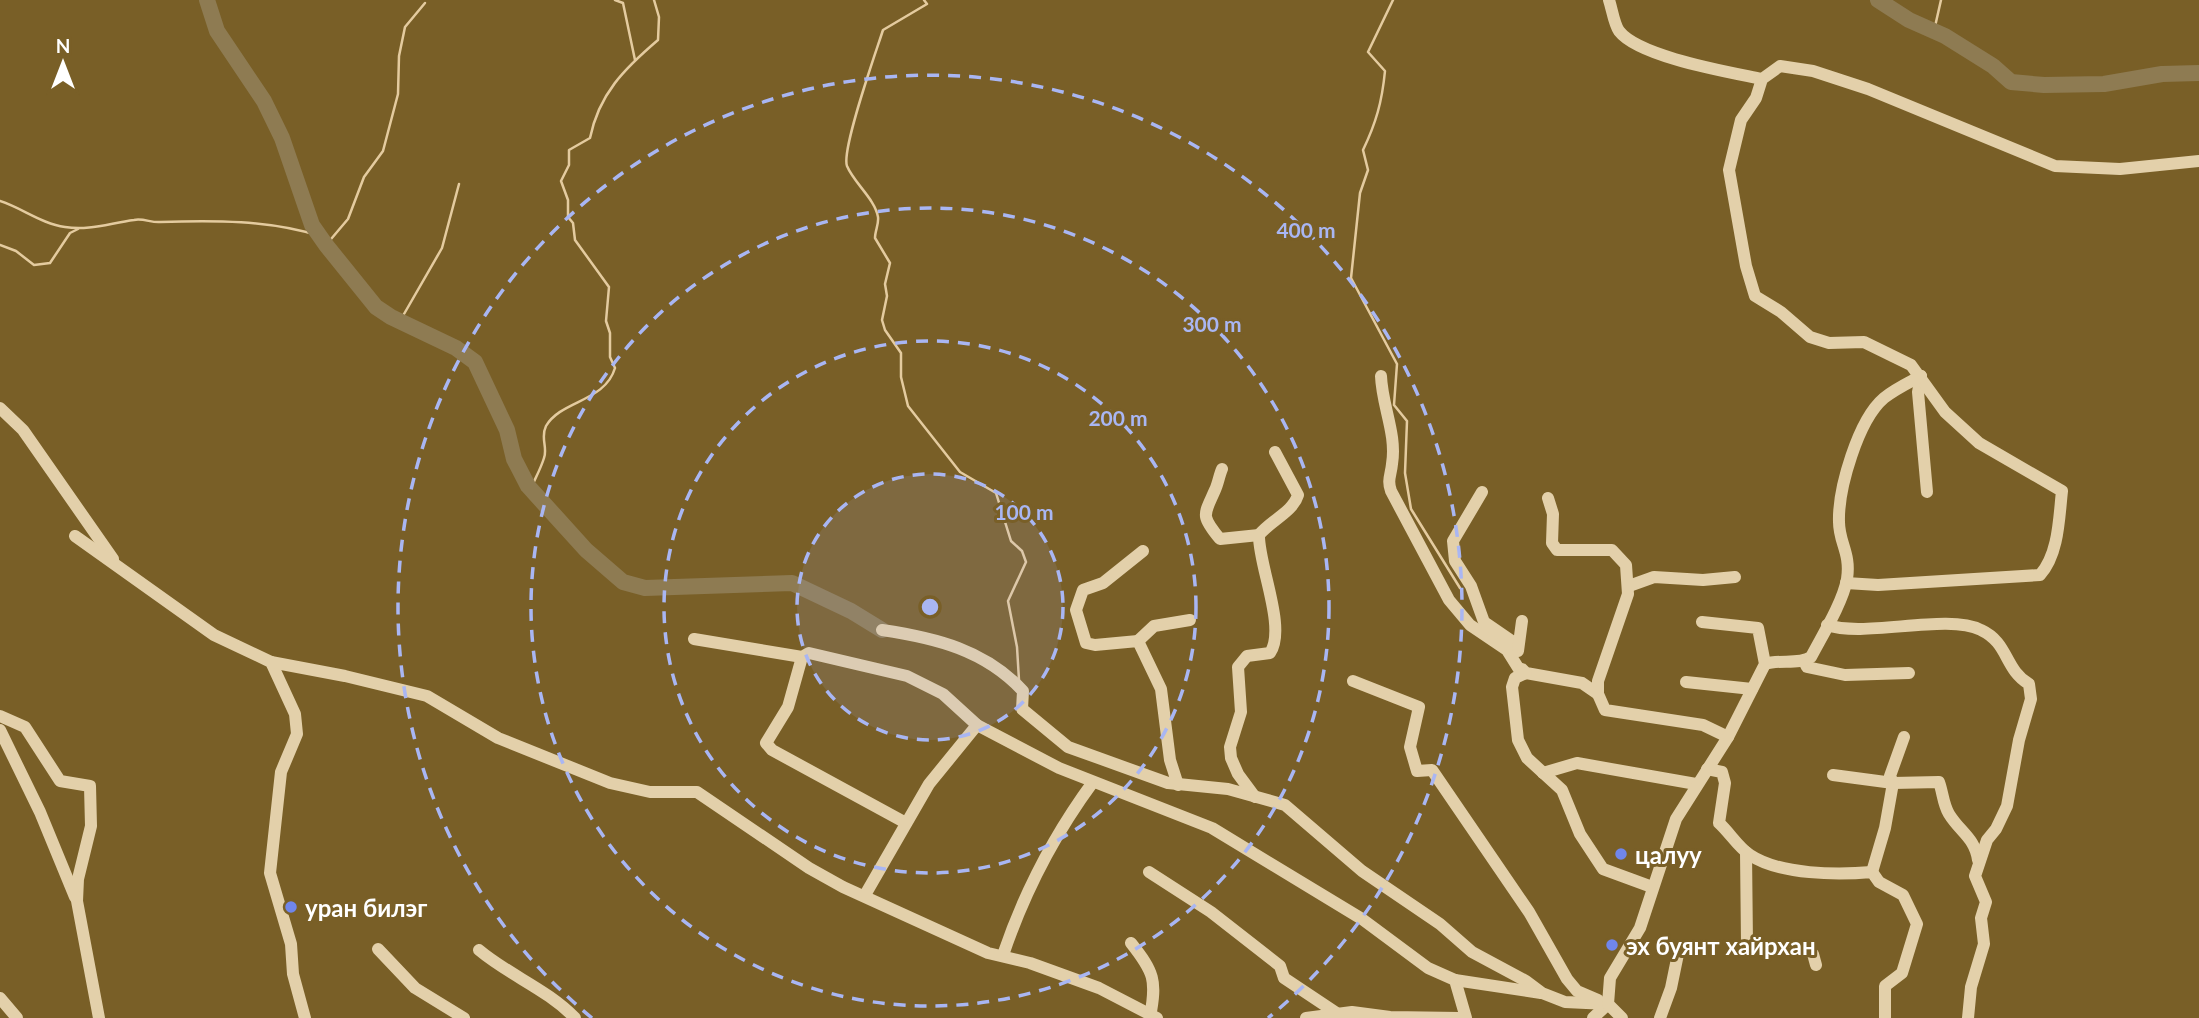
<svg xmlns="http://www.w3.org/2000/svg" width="2199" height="1018" font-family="Lato,sans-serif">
<rect width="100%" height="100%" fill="#795f27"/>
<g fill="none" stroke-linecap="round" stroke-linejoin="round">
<!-- stream -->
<g stroke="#e4cb9f" stroke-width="2.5">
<polyline points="615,0 623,3 635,60"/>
<path d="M924,0L927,4L883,30C876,52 841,150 847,166C854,183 875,199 878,217C879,224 875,231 875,238L890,263L885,284L887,296L882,320L885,330L901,353V377L908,406L960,472L996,493L1011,541L1022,551L1026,562L1008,601L1017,647L1019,680"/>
<path d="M1393,0L1368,52L1385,71C1382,102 1376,123 1363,150L1368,170L1360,193L1351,278L1397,364L1394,405L1407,421L1405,473L1411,509L1460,588"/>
<polyline points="1934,31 1941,0"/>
<path d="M0,201C22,208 42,224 65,227C89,231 110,223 134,220C143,218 152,223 160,222C213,220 270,220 320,236"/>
<polyline points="0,245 16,251 34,265 50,263 70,233 78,229"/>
<polyline points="326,245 348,219 364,177 383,151 398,94 399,56 405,27 425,3"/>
<polyline points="400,321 442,248 459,184"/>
<path d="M531,488C535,479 541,468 544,458C548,447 540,438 546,426C561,400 605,402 615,368L610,357V333L606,321L609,287L575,240L573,223L568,217V200L561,181L569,165V150L590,138C599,94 624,69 658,40L659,17L654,0"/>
</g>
<!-- river -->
<g stroke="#8e7b52" stroke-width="16">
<polyline points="207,0 217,31 264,101 282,138 312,225 326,245 376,307 391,317 456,348 475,362 507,430 514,459 528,486 586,550 623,582 645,588 792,583 851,611 882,630"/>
<polyline points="1878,0 1909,20 1945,36 1993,66 2011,82 2044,85 2104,84 2162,74 2199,73"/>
</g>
<!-- minor -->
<g stroke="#e3d0aa" stroke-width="12">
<path d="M1609,0C1612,9 1614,24 1619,31C1639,57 1729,72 1762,79"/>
<path d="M1381,376C1382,406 1397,434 1392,464C1391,475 1387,480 1391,491L1449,600L1470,625L1507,650L1522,674"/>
<polyline points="1921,376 1918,392 1927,492"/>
<polyline points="0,408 23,430 113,559"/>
<path d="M1222,469C1219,476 1218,484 1215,490C1204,515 1200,515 1220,539L1259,535"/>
<polyline points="1482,492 1453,541 1455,561 1471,586 1484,622 1516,644"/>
<polyline points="1548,498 1553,514 1552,543 1557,550 1612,550 1626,565 1628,594 1598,681 1598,694 1605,710 1703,725 1728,737"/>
<polyline points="75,536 214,635 271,662 295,714 297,734 281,772 270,873 291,944 293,974 305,1018"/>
<polyline points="1143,551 1103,583 1083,590 1076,610 1086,643 1095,645 1138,641 1161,689 1170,760 1178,785"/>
<path d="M1846,583L1878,585L2040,575C2059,554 2059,517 2062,491L1979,443L1945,412L1911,365L1864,342L1829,343L1810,337L1781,312L1755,296L1746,266L1729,170L1741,120L1756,98L1762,79L1780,66L1813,71L1868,89L2055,166L2120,169L2199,161"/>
<polyline points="1629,586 1654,577 1703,580 1735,577"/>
<path d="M1827,625C1865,638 1947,613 1981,630C2009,643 2004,669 2029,684L2031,699L2019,740L2007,806L1996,829L1987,840L1975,876L1986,902L1981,918L1984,944L1971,987L1968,1018"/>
<path d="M882,630C936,638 985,650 1023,691L1022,709L1068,747L1168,783L1228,789L1285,805L1362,871L1440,924L1472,952L1526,981L1542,993L1565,1002L1608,1004"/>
<polyline points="694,639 802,657 809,653 907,676 943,694 977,725 1059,768 1212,828 1362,919 1428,968 1455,980 1466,1018"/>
<polyline points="1138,641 1154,626 1190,620"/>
<polyline points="1518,651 1522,621"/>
<polyline points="802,657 788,707 766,743 772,750 906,823"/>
<polyline points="1804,661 1807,667 1845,675 1909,673"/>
<polyline points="271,662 345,676 427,696 498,738 610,783 650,792 697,792 809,868 843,887 988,953 1030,963 1099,988 1157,1018"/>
<path d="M1765,664C1780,659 1799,665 1811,657C1822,636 1843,602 1847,579C1851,553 1839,543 1839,522C1838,489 1858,420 1884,398C1895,389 1908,383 1921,376"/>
<polyline points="1522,669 1526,673 1582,683 1598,694"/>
<polyline points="1526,673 1515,678 1512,687 1518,740 1527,758 1562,790 1580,834 1603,869 1652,887"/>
<polyline points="1353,681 1419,707 1410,747 1417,771 1432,770 1529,912 1567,979 1577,991 1598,1000"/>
<polyline points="1686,682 1752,689"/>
<polyline points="0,716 25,727 60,781 90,786 91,826 78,879 77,901 99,1018"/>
<polyline points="0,730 40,812 75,897"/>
<path d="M1904,737L1890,776L1893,783L1939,782C1943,793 1943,804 1949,814C1960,832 1975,838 1978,860"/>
<path d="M1707,769L1722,772L1725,783L1719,823C1730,833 1738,847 1750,855C1780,875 1838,875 1872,872L1879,882L1903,895L1917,924L1902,973L1885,986V1018"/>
<polyline points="1543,773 1577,763 1696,784"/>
<polyline points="1833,775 1893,783 1885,828 1872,872"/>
<path d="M1255,797L1238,774L1231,758L1230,747L1241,712L1238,667L1247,656L1270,653C1287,628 1258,564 1259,535C1270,521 1293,512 1298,495L1275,452"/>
<polyline points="1746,852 1747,944 1807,951 1813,954 1816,965"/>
<polyline points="1149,872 1211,912 1280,966 1284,978 1338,1014"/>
<polyline points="865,895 929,784 977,725"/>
<path d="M1131,943C1154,972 1157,980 1150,1017"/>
<polyline points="378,949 415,988 464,1018"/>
<path d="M479,950C510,976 547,989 575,1018"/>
<path d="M1003,955C1024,893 1054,835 1093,782"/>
<polyline points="1455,980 1541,993"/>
<polyline points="0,998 17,1018"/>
<polyline points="1306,1018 1352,1012 1390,1017 1459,1018"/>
<polyline points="1593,1018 1608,1004"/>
<polyline points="1622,1018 1608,1004 1610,978 1640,928 1676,819 1728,737 1765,664 1758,628 1702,622"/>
<polyline points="1660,1018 1671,988 1678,954"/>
</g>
</g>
<!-- distance rings -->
<circle cx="930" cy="607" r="133" fill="#a9b6f3" fill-opacity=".12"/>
<g fill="none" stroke="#a9b6f3" stroke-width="3.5" stroke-dasharray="12 9">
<circle cx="930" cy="607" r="133"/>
<circle cx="930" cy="607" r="266"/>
<circle cx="930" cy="607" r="399"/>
<path d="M592 1018A532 532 0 1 1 1268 1018"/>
</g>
<!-- markers -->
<g fill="#7086eb" stroke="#795f27" stroke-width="2.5">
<circle cx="1621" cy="854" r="7"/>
<circle cx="291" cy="907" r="7"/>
<circle cx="1612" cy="945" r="7"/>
</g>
<g text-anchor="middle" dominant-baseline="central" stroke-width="6" stroke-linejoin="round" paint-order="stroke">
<!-- poi labels -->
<g font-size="24" font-weight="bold" fill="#fff" stroke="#795f27" text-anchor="start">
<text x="1635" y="854">цалуу</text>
<text x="305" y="907">уран билэг</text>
<text x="1626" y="945">эх буянт хайрхан</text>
</g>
</g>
<circle cx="930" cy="607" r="10" fill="#a9b6f3" stroke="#795f27" stroke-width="3.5"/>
<g font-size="21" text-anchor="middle" font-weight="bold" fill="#a9b6f3" stroke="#795f27" stroke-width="6" stroke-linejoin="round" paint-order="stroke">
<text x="1306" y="238">400 m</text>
<text x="1212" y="332">300 m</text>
<text x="1118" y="426">200 m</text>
<text x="1024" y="520">100 m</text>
</g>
<!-- north arrow -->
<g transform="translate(63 63)" stroke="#795f27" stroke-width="5" paint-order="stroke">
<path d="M0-5L12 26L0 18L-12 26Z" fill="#ffffff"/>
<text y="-10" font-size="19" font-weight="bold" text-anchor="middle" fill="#ffffff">N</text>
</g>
</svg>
